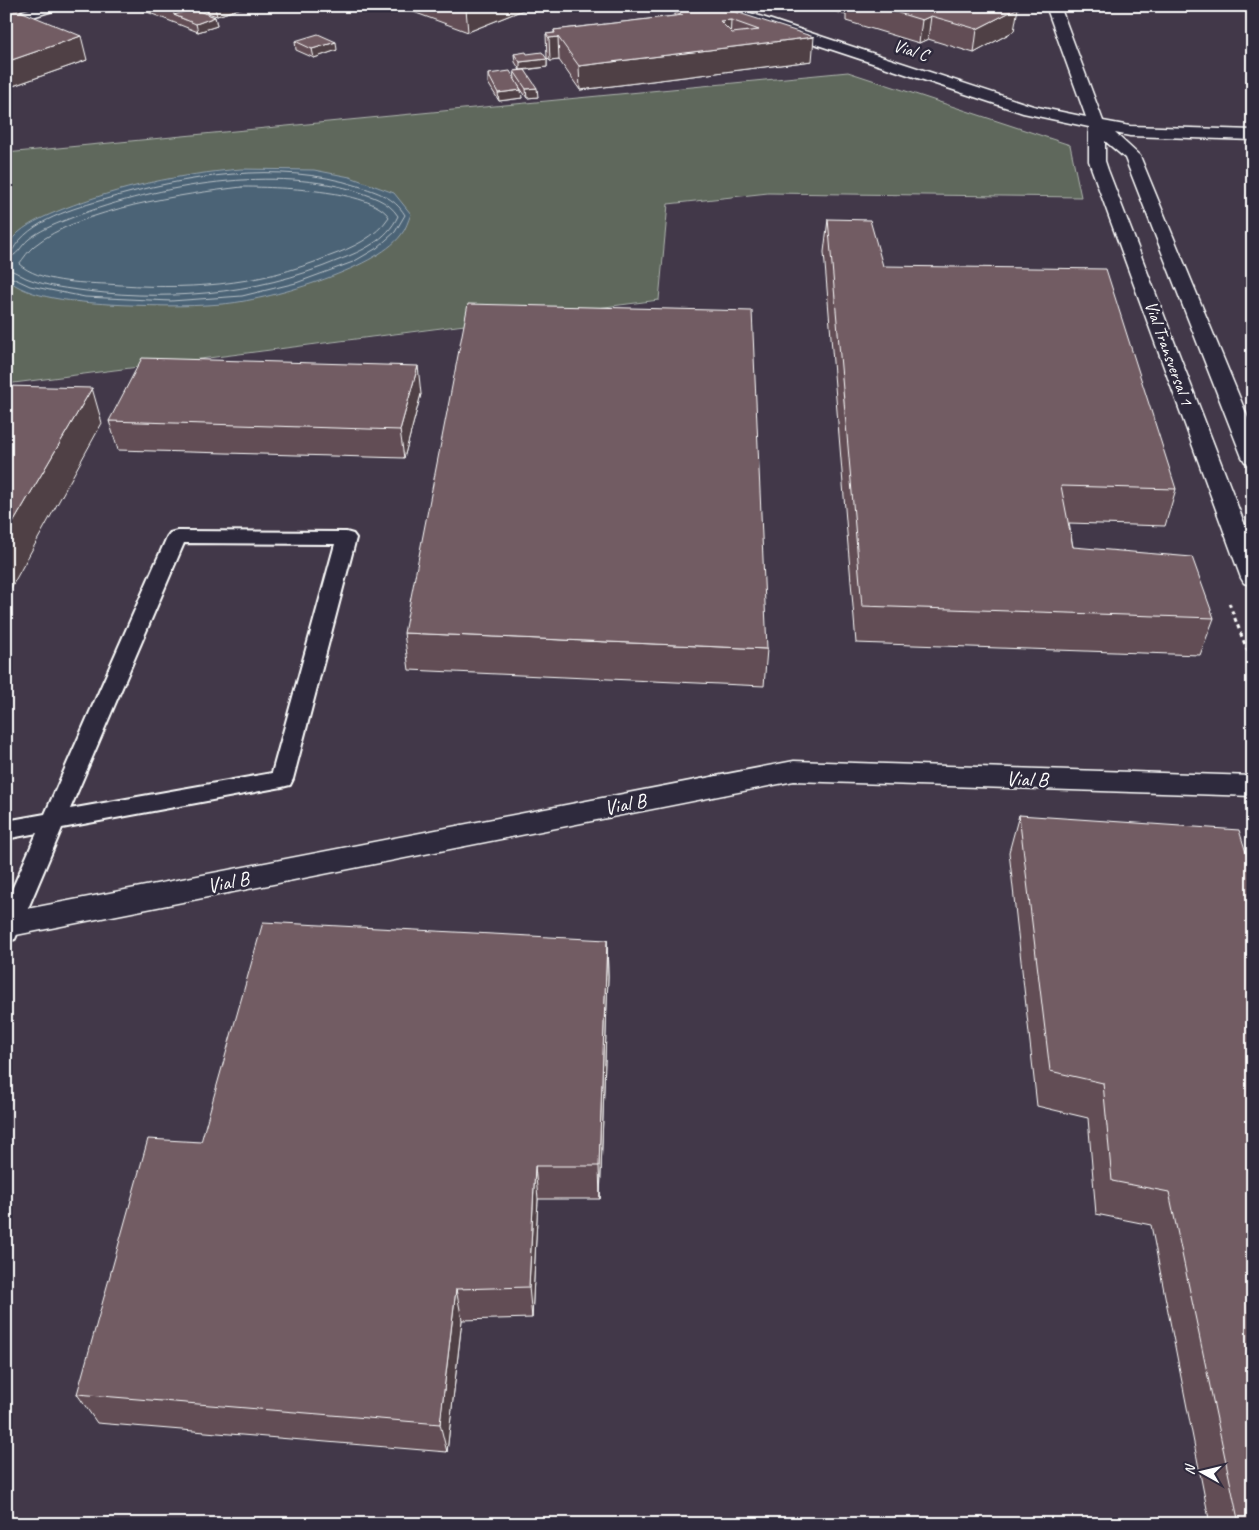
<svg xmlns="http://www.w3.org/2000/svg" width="1259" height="1530" font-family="Caveat,sans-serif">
<rect width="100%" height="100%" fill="#2f2a3d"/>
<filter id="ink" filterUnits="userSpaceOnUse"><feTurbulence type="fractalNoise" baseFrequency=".02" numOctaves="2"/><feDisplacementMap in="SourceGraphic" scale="10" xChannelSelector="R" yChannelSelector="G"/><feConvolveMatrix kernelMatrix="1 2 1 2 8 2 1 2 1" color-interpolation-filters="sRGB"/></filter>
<g filter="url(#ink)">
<!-- built -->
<polygon fill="#433948" points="6,6 1253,6 1253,1524 6,1524 6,384 659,301 667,204 768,193 848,72 6,153"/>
<!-- green -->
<polygon fill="#5e685c" stroke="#aeb4ae" points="848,72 1070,145 1081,197 768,193 668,204 659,300 6,384 6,153"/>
<!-- water -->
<path fill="#4c6476" stroke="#94a2ad" d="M241,169L314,170L350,177L394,193L411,214C408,221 406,229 401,235C375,270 265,301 222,304C185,307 145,306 108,304C79,302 27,299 6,278C6,264 4,250 13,238C25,224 46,216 63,209C119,187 180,174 241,169Z"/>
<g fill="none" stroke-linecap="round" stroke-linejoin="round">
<!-- shore -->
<g stroke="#b7c1c8" stroke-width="1">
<path d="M242,187C273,187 372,189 389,217C376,237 352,248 330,256C255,287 186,290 106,284C81,283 39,282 19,264C24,258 28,251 34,246C79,209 184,194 242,187Z"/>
<path d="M6,252L12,251C29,220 75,208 106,199C186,176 278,160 358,186C377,192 394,197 405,215L395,232L377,248L353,262L296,283L242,296L171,301L85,297L30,286L6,275"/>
<path d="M6,258C18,257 20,246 29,239C39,231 53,225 66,220C148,187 267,165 353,190C370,196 388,200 398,216C387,240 362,251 339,260C254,296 161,302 71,289C56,287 41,284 26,278C19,275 14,270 6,269"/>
</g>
<defs>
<path id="lane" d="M177,531L346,532L353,534L356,538L293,779L290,785L282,787L62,828L18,932L15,939L6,942V903L37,833L6,839V821L45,814L167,537L170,533ZM184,543L335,544L272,773L70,809Z"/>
<g id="street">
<polygon points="39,6 61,6 59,9 6,25 6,16"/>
<polygon points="707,6 729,6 1033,106 1086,117 1046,6 1060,6 1103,121 1130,126 1253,130 1253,140 1130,136 1115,133 1140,156 1253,430 1253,464 1245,462 1242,457 1125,158 1105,141 1105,161 1108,170 1253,546 1253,586 1244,583 1241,578 1092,170 1089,161 1089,127 1023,113 709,9"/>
<polygon points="794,761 1253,776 1253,796 794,781 6,937 6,913"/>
</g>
</defs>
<!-- lane casing -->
<use href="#lane" stroke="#fff" stroke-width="4"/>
<!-- street casing -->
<use href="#street" stroke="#fff" stroke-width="3"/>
<!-- path -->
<polyline stroke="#fff" stroke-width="3" stroke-dasharray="4 4" stroke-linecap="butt" points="1229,603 1249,655 1253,656"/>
<!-- lane -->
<use href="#lane" fill="#2f2a3d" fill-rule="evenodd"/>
<!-- street -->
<use href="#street" fill="#2f2a3d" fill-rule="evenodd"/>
</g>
<!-- wall -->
<g fill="#624e55" stroke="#fff">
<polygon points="6,6 32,6 19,11 87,60 10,87 6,85"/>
<polygon points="132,6 244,6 244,7 217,16 208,13 205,14 215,17 217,26 198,32"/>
<polygon points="397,6 533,6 468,32"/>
<polygon points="717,6 812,61 580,90 559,60 550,61 547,58 546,34 554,33 554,30 675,16 675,13"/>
<polygon points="818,6 1011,6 1014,31 974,53 928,39 919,43 846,21 846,15"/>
<polygon points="1238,6 1253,6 1245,10"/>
<polygon points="295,41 337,50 314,58 296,50"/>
<polygon points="514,54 547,59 547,67 525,70 538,97 527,98 518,85 522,98 499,101 488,83 488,74 515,79 514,71 520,70 515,62"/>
<polygon points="828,219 883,266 1176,489 1165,526 1069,523 1073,547 1214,618 1200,655 856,643 824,252"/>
<polygon points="421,394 404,458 118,450 109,421"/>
<polygon points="404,633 767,649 764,686 409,670"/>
<polygon points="1019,815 1253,875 1253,1524 1210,1524 1151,1225 1096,1214 1088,1118 1037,1106 1009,852"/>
<polygon points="607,940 608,976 600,1199 538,1199 532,1318 462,1320 447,1452 97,1423 77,1394 201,1142"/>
</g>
<!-- shaded-wall -->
<g fill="#504045" stroke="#fff">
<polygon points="6,6 32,6 12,13"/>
<polygon points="177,6 206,6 208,13 186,20 174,15 173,8"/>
<polygon points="211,6 244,6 244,7 217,16 215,8"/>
<polygon points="472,6 533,6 468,32 466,9"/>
<polygon points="1246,6 1253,6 1253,9 1245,10"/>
<polygon points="1018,8 1014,31 974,53 977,29"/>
<polygon points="931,16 928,39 919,43 922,20"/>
<polygon points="215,17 217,26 198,32 196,24"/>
<polygon points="731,20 730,43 720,21"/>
<polygon points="81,36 87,60 10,87 6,73 6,62"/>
<polygon points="558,37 559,60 550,61 549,38"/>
<polygon points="814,37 812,61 580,90 579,66"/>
<polygon points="336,42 337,50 314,58 312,49"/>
<polygon points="547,59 547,67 520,70 520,62"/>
<polygon points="537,88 538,97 527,98 526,89"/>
<polygon points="521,90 522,98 499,101 498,93"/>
<polygon points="418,366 421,394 404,458 400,430"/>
<polygon points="92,388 102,423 6,597 6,535"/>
<polygon points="607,940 608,976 600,1199 599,1166"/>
<polygon points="535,1166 538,1199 532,1318 529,1287"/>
<polygon points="456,1289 462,1320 447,1452 440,1424"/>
</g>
<!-- building -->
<g fill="#725b63" stroke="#fff" fill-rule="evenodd">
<polygon points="8,6 81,36 6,62 6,7"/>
<polygon points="459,6 472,6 466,9"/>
<path d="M688,6H717L814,37L579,66L558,37L549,38L546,34L555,33L554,30L683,15L675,13ZM731,20L759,30L732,33L720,21Z"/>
<polygon points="875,6 1011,6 1018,8 977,29 931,16 922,20"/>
<polygon points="193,9 215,17 196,24 174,15"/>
<polygon points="318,34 336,42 312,49 295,41"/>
<polygon points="526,52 527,54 542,52 547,59 520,62 514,54"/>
<polygon points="525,70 537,88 526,89 514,71"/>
<polygon points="510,71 521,90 498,93 488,74"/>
<polygon points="828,219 870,220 883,266 1106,269 1176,489 1061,486 1073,547 1192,557 1214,618 862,606"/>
<polygon points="468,304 752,311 767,649 404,633"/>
<polygon points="142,358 418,366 400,430 109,421"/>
<polygon points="6,386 92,388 6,535"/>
<polygon points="1019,815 1239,830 1253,875 1253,1524 1239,1524 1169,1192 1112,1181 1103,1083 1050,1071"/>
<polygon points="263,922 607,940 599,1166 535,1166 529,1287 456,1289 440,1424 77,1394 148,1139 201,1142"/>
</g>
</g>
<g text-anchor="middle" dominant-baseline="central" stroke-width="5" stroke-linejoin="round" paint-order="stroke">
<!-- far-street labels -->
<g font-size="18" fill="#fff" stroke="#2f2a3d">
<text transform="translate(911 50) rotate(18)">Vial C</text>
<text transform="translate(1169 353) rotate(70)">Vial Transversal 1</text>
</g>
<!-- street labels -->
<g font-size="21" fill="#fff" stroke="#2f2a3d">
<text transform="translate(1027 779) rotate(2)">Vial B</text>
<text transform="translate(625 804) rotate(-11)">Vial B</text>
<text transform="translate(228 882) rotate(-11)">Vial B</text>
</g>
</g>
<!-- margin -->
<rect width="1259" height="1530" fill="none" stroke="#2f2a3d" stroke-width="25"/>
<rect x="12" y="12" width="1234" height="1505" fill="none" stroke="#fff" stroke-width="2" filter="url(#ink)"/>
<!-- north arrow -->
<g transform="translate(1202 1472) rotate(278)" stroke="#2f2a3d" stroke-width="4" paint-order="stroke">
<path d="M0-4L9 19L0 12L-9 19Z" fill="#ffffff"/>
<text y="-8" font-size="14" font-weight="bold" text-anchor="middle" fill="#ffffff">N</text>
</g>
</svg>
